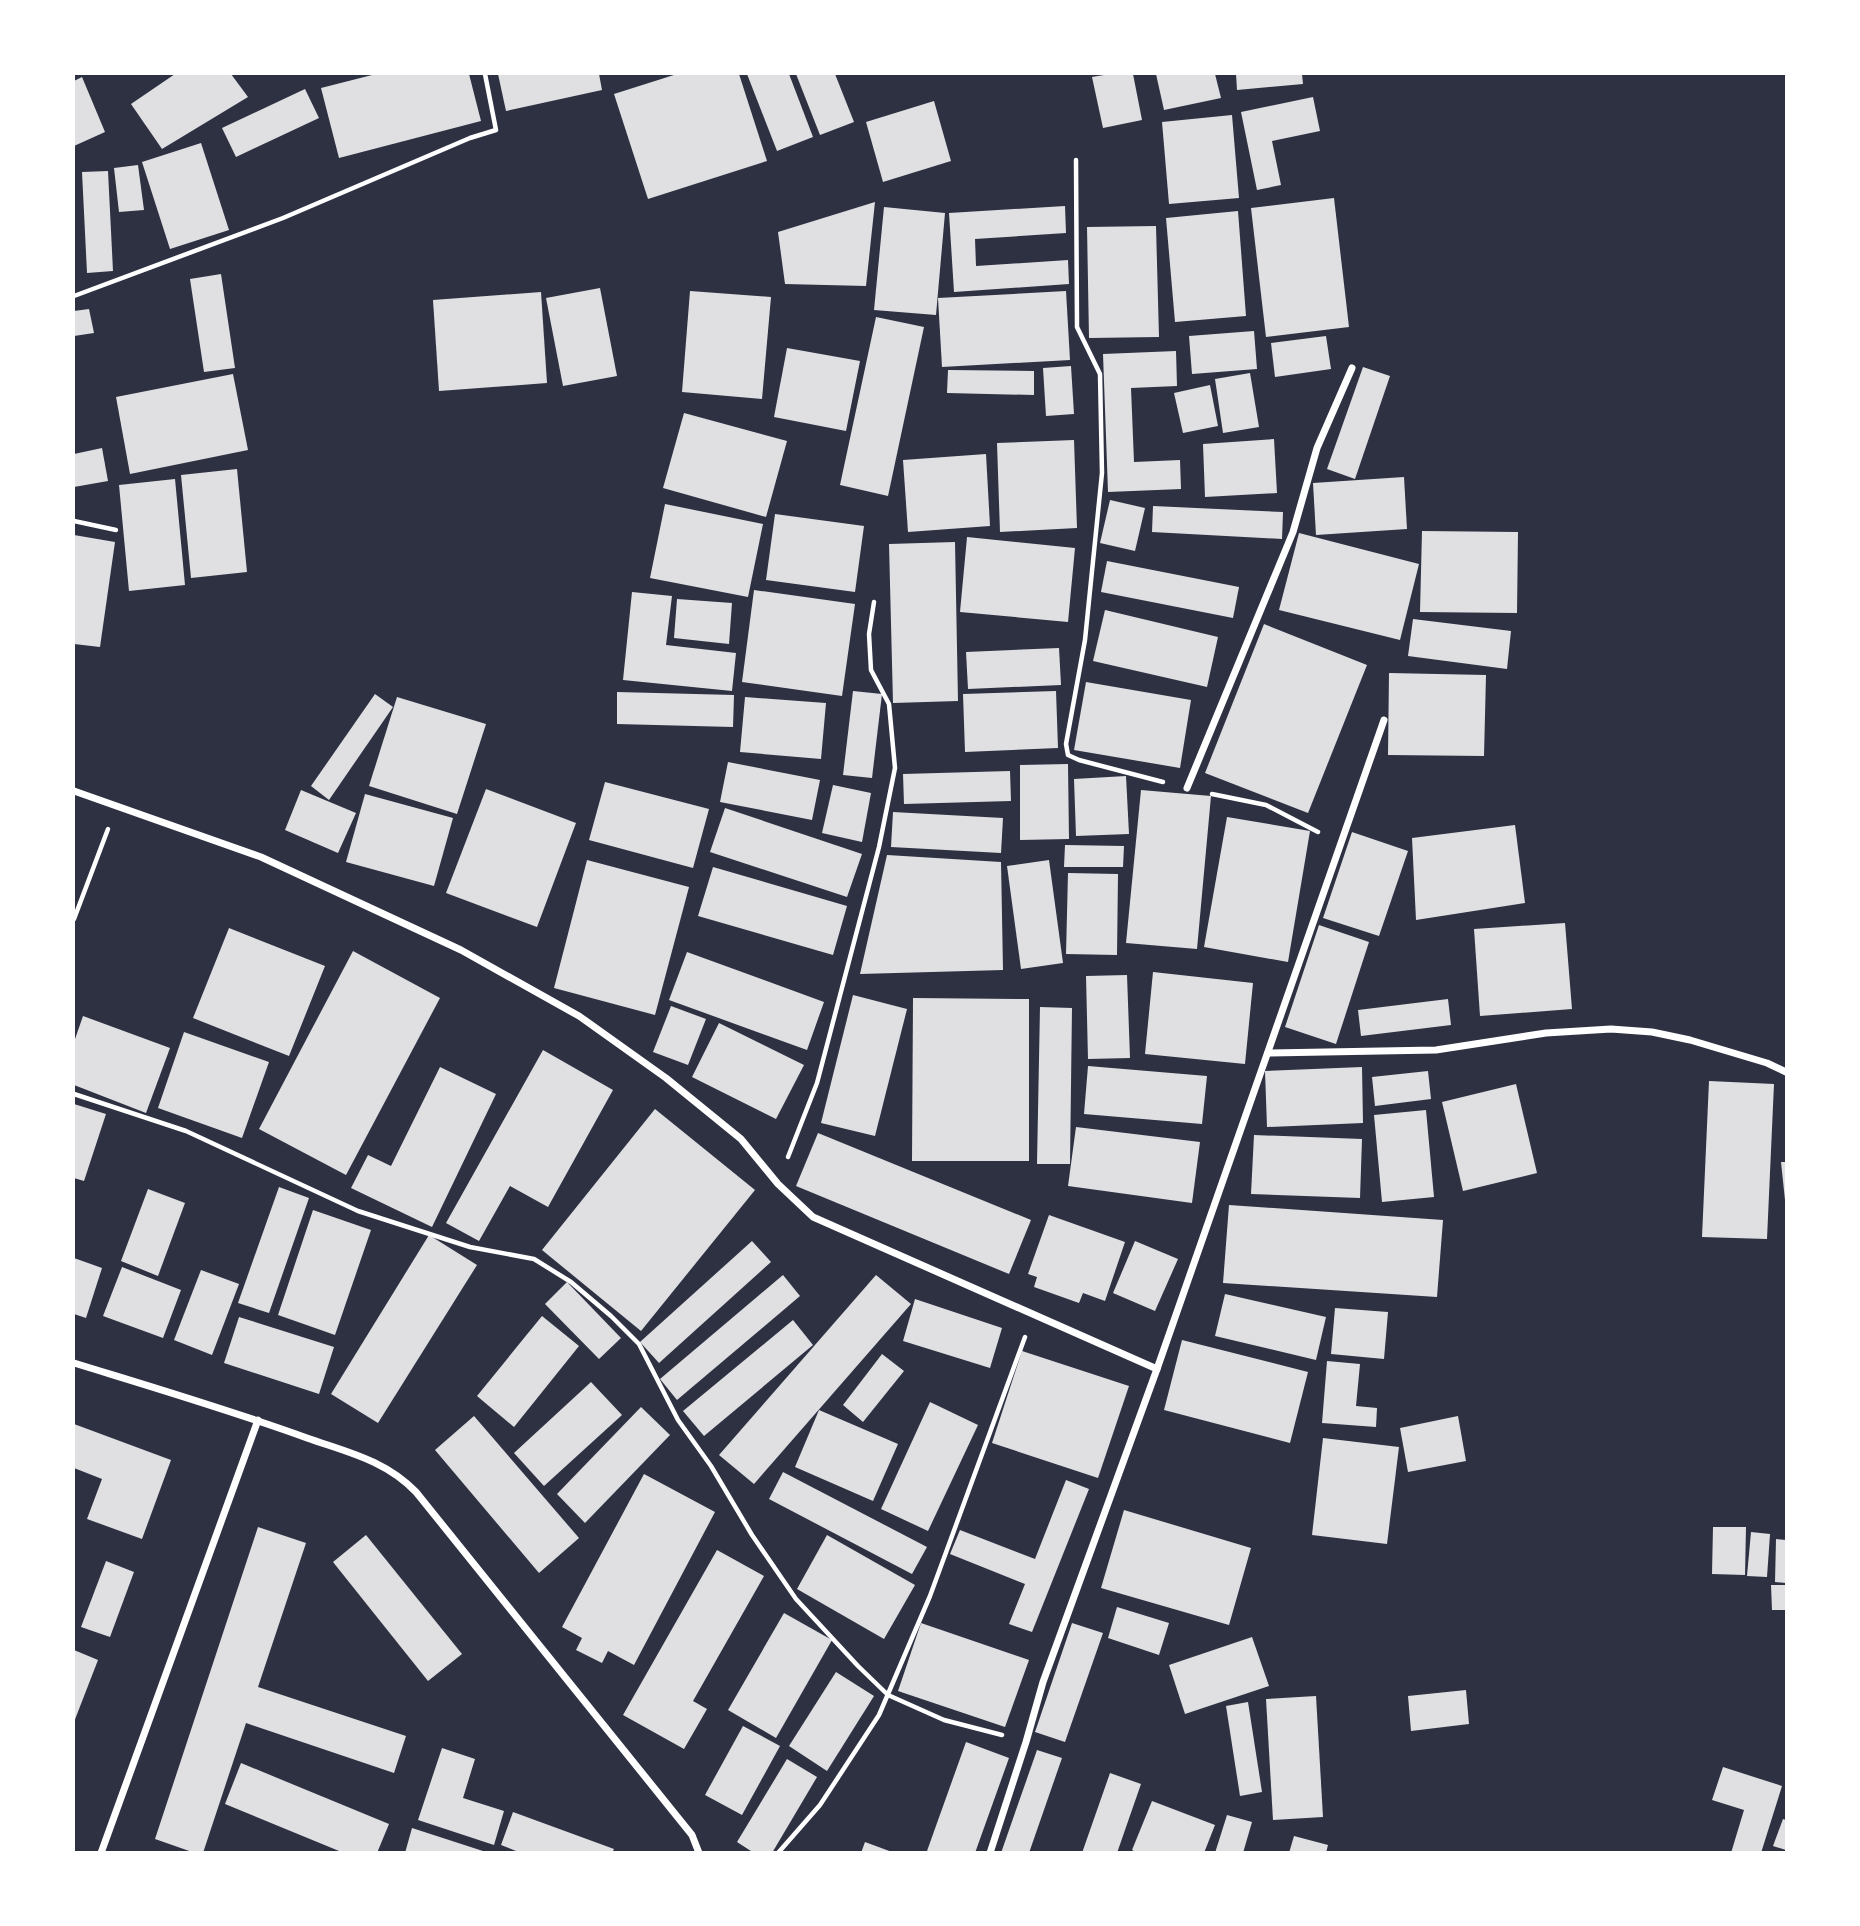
<svg xmlns="http://www.w3.org/2000/svg" width="1860" height="1926" font-family="'Crimson Pro',serif">
<rect width="100%" height="100%" fill="#2d3142"/>
<!-- building -->
<g fill="#e0e0e3">
<polygon points="175,74 231,74 248,97 162,149 131,104"/>
<polygon points="376,74 469,74 481,121 339,158 321,88"/>
<polygon points="498,74 599,74 602,90 506,111"/>
<polygon points="677,74 739,74 767,161 648,199 614,94"/>
<polygon points="747,74 789,74 813,137 777,151"/>
<polygon points="796,74 835,74 854,122 820,135"/>
<polygon points="1110,74 1133,74 1142,120 1103,128 1092,77"/>
<polygon points="1156,74 1215,74 1221,98 1164,110"/>
<polygon points="1236,74 1302,74 1303,84 1237,90"/>
<polygon points="82,77 105,132 74,146 74,81"/>
<polygon points="305,89 319,118 236,157 222,128"/>
<polygon points="1313,97 1320,131 1272,141 1281,185 1257,190 1241,112"/>
<polygon points="934,101 951,161 883,182 866,122"/>
<polygon points="1232,115 1239,198 1169,204 1162,122"/>
<polygon points="201,143 229,230 170,249 142,162"/>
<polygon points="138,165 144,210 119,212 114,168"/>
<polygon points="108,171 113,271 87,273 82,172"/>
<polygon points="1334,198 1349,327 1266,337 1251,208"/>
<polygon points="875,202 866,286 785,284 778,232"/>
<polygon points="1065,206 1066,233 975,239 976,266 1068,260 1069,284 954,292 949,213"/>
<polygon points="884,207 945,213 936,315 874,310"/>
<polygon points="1238,211 1246,316 1175,322 1166,218"/>
<polygon points="1156,226 1159,337 1089,338 1087,227"/>
<polygon points="221,274 235,368 204,372 190,279"/>
<polygon points="600,288 617,376 563,386 546,298"/>
<polygon points="690,291 771,297 762,399 682,392"/>
<polygon points="1066,291 1070,360 942,367 938,298"/>
<polygon points="541,292 547,383 439,391 433,300"/>
<polygon points="89,309 94,333 74,336 74,311"/>
<polygon points="876,317 924,327 888,496 840,485"/>
<polygon points="1254,331 1257,369 1192,374 1189,336"/>
<polygon points="1326,336 1331,369 1275,377 1271,343"/>
<polygon points="787,348 860,361 846,431 774,417"/>
<polygon points="1176,351 1177,386 1131,388 1134,462 1180,460 1181,489 1108,492 1103,354"/>
<polygon points="1071,366 1074,414 1046,416 1043,368"/>
<polygon points="1363,367 1390,376 1355,479 1327,469"/>
<polygon points="948,370 1034,371 1034,395 947,393"/>
<polygon points="1250,373 1259,427 1223,433 1215,379"/>
<polygon points="233,374 248,450 130,474 116,397"/>
<polygon points="1210,385 1218,426 1183,433 1174,393"/>
<polygon points="684,413 787,441 766,517 663,488"/>
<polygon points="1274,439 1277,493 1205,497 1203,444"/>
<polygon points="1074,440 1077,528 1000,532 997,443"/>
<polygon points="102,448 108,481 74,487 74,454"/>
<polygon points="986,454 990,526 908,532 903,460"/>
<polygon points="237,469 247,572 191,578 181,475"/>
<polygon points="1404,477 1407,529 1316,535 1313,483"/>
<polygon points="175,479 185,585 129,591 119,485"/>
<polygon points="1110,500 1145,508 1135,551 1100,543"/>
<polygon points="665,504 763,524 748,597 650,578"/>
<polygon points="1153,506 1283,512 1282,539 1152,532"/>
<polygon points="775,514 864,526 855,592 766,580"/>
<polygon points="1422,531 1518,532 1517,613 1420,612"/>
<polygon points="1299,533 1419,564 1400,640 1279,610"/>
<polygon points="74,535 115,542 100,647 74,644"/>
<polygon points="967,537 1075,548 1068,622 960,612"/>
<polygon points="955,542 958,701 893,703 889,544"/>
<polygon points="1107,561 1239,587 1233,618 1101,592"/>
<polygon points="754,590 855,604 842,696 742,682"/>
<polygon points="632,592 672,596 666,645 736,653 732,691 623,680"/>
<polygon points="677,599 732,603 729,644 674,638"/>
<polygon points="1105,610 1218,637 1207,687 1093,661"/>
<polygon points="1413,619 1511,631 1507,669 1408,656"/>
<polygon points="1264,624 1367,665 1308,813 1205,773"/>
<polygon points="1059,648 1061,685 968,689 966,652"/>
<polygon points="1389,673 1486,675 1484,756 1388,755"/>
<polygon points="1086,682 1191,700 1180,768 1074,750"/>
<polygon points="853,691 882,694 872,778 843,775"/>
<polygon points="1056,691 1058,748 965,752 963,694"/>
<polygon points="617,692 734,695 733,727 617,724"/>
<polygon points="375,694 393,707 329,800 311,786"/>
<polygon points="397,697 486,724 457,814 369,786"/>
<polygon points="745,697 826,703 821,759 740,752"/>
<polygon points="728,762 820,780 812,820 720,802"/>
<polygon points="1068,764 1069,839 1020,840 1020,765"/>
<polygon points="1010,771 1011,801 904,804 903,774"/>
<polygon points="1126,776 1129,834 1076,836 1074,779"/>
<polygon points="605,782 709,809 693,868 589,840"/>
<polygon points="833,785 871,793 862,842 822,833"/>
<polygon points="486,789 576,823 537,927 446,893"/>
<polygon points="301,790 356,813 338,853 285,830"/>
<polygon points="1141,790 1211,796 1197,949 1126,943"/>
<polygon points="365,794 453,818 434,886 346,862"/>
<polygon points="725,808 862,854 847,897 710,852"/>
<polygon points="893,812 1003,818 1001,853 891,847"/>
<polygon points="1227,817 1310,831 1288,962 1204,947"/>
<polygon points="1515,825 1525,903 1416,920 1412,838"/>
<polygon points="1352,832 1408,851 1379,936 1323,918"/>
<polygon points="1065,845 1124,846 1123,867 1064,867"/>
<polygon points="887,855 1001,862 1003,970 860,974"/>
<polygon points="587,860 689,887 655,1015 554,988"/>
<polygon points="1049,860 1063,963 1021,969 1007,866"/>
<polygon points="713,867 847,906 833,955 698,916"/>
<polygon points="1068,873 1118,874 1117,955 1066,954"/>
<polygon points="1565,923 1572,1009 1480,1016 1474,929"/>
<polygon points="1319,925 1369,942 1336,1044 1285,1027"/>
<polygon points="229,928 325,966 289,1056 193,1018"/>
<polygon points="353,951 440,998 346,1175 259,1129"/>
<polygon points="687,952 824,1002 807,1050 669,1000"/>
<polygon points="1153,972 1253,983 1245,1064 1145,1054"/>
<polygon points="1127,975 1130,1058 1088,1059 1086,976"/>
<polygon points="853,995 907,1009 875,1136 821,1123"/>
<polygon points="913,998 1029,999 1029,1161 912,1161"/>
<polygon points="1448,999 1451,1025 1361,1036 1358,1010"/>
<polygon points="671,1006 706,1019 688,1065 653,1052"/>
<polygon points="1040,1007 1072,1008 1070,1164 1037,1164"/>
<polygon points="83,1016 170,1048 146,1113 74,1085 74,1042"/>
<polygon points="719,1023 804,1065 776,1119 692,1077"/>
<polygon points="184,1032 269,1062 242,1138 158,1108"/>
<polygon points="543,1050 613,1090 548,1207 510,1186 479,1241 446,1223"/>
<polygon points="1088,1066 1207,1076 1202,1124 1084,1114"/>
<polygon points="440,1067 496,1094 432,1227 351,1188 368,1155 391,1166"/>
<polygon points="1362,1067 1363,1123 1267,1127 1265,1071"/>
<polygon points="1428,1071 1431,1099 1375,1106 1372,1077"/>
<polygon points="1709,1081 1774,1084 1767,1239 1702,1237"/>
<polygon points="1516,1084 1537,1173 1463,1191 1442,1102"/>
<polygon points="74,1104 106,1114 84,1181 74,1178"/>
<polygon points="655,1109 755,1190 641,1331 542,1250"/>
<polygon points="1426,1110 1434,1197 1382,1202 1374,1115"/>
<polygon points="1076,1127 1200,1142 1192,1203 1068,1186"/>
<polygon points="818,1133 1031,1220 1009,1274 796,1186"/>
<polygon points="1254,1135 1362,1139 1360,1198 1251,1194"/>
<polygon points="1781,1162 1786,1162 1786,1200 1785,1200"/>
<polygon points="279,1187 309,1198 269,1313 238,1303"/>
<polygon points="148,1189 185,1203 158,1276 121,1261"/>
<polygon points="1229,1205 1443,1220 1437,1297 1223,1283"/>
<polygon points="313,1210 371,1230 335,1335 278,1315"/>
<polygon points="1049,1215 1125,1242 1105,1301 1083,1293 1079,1303 1034,1287 1037,1277 1028,1274"/>
<polygon points="429,1235 477,1265 378,1423 331,1394"/>
<polygon points="752,1241 771,1262 659,1363 640,1342"/>
<polygon points="1135,1241 1178,1259 1155,1311 1113,1293"/>
<polygon points="74,1258 102,1268 86,1318 74,1314"/>
<polygon points="122,1267 181,1290 163,1338 103,1316"/>
<polygon points="201,1270 239,1284 212,1355 174,1340"/>
<polygon points="783,1275 800,1296 677,1400 660,1379"/>
<polygon points="876,1275 911,1304 754,1484 719,1455"/>
<polygon points="567,1282 621,1338 599,1359 545,1304"/>
<polygon points="1225,1294 1326,1317 1316,1360 1215,1336"/>
<polygon points="915,1299 1002,1328 990,1368 903,1341"/>
<polygon points="1335,1308 1388,1312 1384,1359 1331,1354"/>
<polygon points="542,1316 579,1346 514,1427 477,1396"/>
<polygon points="239,1317 334,1347 319,1394 224,1363"/>
<polygon points="793,1320 813,1345 704,1436 683,1411"/>
<polygon points="1182,1340 1308,1372 1290,1443 1164,1410"/>
<polygon points="1022,1351 1129,1386 1098,1478 992,1443"/>
<polygon points="882,1354 904,1371 863,1422 843,1405"/>
<polygon points="1327,1361 1360,1364 1356,1406 1377,1408 1376,1427 1322,1423"/>
<polygon points="591,1382 622,1415 544,1486 514,1453"/>
<polygon points="930,1402 978,1425 928,1531 881,1509"/>
<polygon points="641,1407 670,1435 585,1523 557,1494"/>
<polygon points="819,1410 898,1444 873,1501 795,1467"/>
<polygon points="474,1416 579,1538 539,1573 435,1450"/>
<polygon points="1458,1416 1466,1461 1408,1472 1400,1428"/>
<polygon points="74,1424 171,1460 142,1539 87,1519 102,1479 74,1468"/>
<polygon points="1323,1438 1399,1447 1387,1544 1312,1535"/>
<polygon points="783,1472 927,1547 912,1574 769,1499"/>
<polygon points="644,1474 715,1512 634,1665 608,1651 602,1663 576,1650 582,1638 562,1627"/>
<polygon points="1066,1480 1089,1489 1032,1632 1009,1624 1025,1584 950,1554 960,1530 1035,1559"/>
<polygon points="1124,1510 1251,1548 1229,1625 1101,1588"/>
<polygon points="258,1527 306,1543 258,1687 406,1736 394,1773 246,1723 203,1853 195,1853 155,1839"/>
<polygon points="1713,1527 1746,1527 1745,1575 1712,1574"/>
<polygon points="1751,1532 1770,1534 1767,1577 1747,1576"/>
<polygon points="366,1535 462,1654 428,1681 333,1562"/>
<polygon points="827,1535 915,1585 884,1639 797,1589"/>
<polygon points="1776,1539 1786,1540 1786,1583 1775,1582"/>
<polygon points="717,1550 764,1576 693,1701 707,1709 684,1749 623,1715"/>
<polygon points="106,1561 134,1572 110,1637 81,1627"/>
<polygon points="1771,1585 1786,1585 1786,1610 1772,1610"/>
<polygon points="1117,1607 1169,1623 1159,1655 1108,1638"/>
<polygon points="784,1613 832,1640 776,1738 728,1710"/>
<polygon points="921,1623 1029,1660 1005,1727 898,1691"/>
<polygon points="1072,1623 1103,1633 1065,1742 1035,1732"/>
<polygon points="1252,1637 1269,1686 1185,1714 1169,1665"/>
<polygon points="74,1650 98,1660 74,1722"/>
<polygon points="836,1672 874,1696 827,1771 789,1746"/>
<polygon points="1466,1690 1469,1724 1411,1731 1408,1696"/>
<polygon points="1316,1696 1323,1817 1273,1820 1266,1699"/>
<polygon points="1248,1702 1262,1792 1240,1796 1226,1706"/>
<polygon points="743,1726 780,1746 742,1815 705,1795"/>
<polygon points="966,1742 1009,1758 975,1853 932,1853 927,1851"/>
<polygon points="442,1748 475,1759 463,1798 504,1811 494,1845 418,1820"/>
<polygon points="1037,1750 1062,1758 1029,1853 1001,1853"/>
<polygon points="787,1759 817,1777 772,1853 754,1853 737,1842"/>
<polygon points="241,1763 389,1824 377,1853 344,1853 225,1804"/>
<polygon points="1723,1767 1782,1786 1761,1853 1731,1853 1744,1810 1712,1800"/>
<polygon points="1110,1773 1141,1784 1117,1853 1082,1853"/>
<polygon points="1152,1801 1215,1825 1204,1853 1138,1853 1132,1850"/>
<polygon points="513,1812 614,1849 612,1853 521,1853 501,1845"/>
<polygon points="1227,1815 1252,1822 1243,1853 1215,1853"/>
<polygon points="1783,1819 1786,1820 1786,1850 1773,1846"/>
<polygon points="412,1828 486,1852 486,1853 405,1853"/>
<polygon points="1294,1836 1328,1845 1326,1853 1289,1853"/>
<polygon points="865,1842 892,1852 892,1853 861,1853"/>
</g>
<g fill="none" stroke-linecap="round" stroke-linejoin="round">
<!-- path -->
<g stroke="#fff" stroke-width="4.5">
<polyline points="1076,160 1077,327 1100,374 1102,473 1085,640 1066,744 1068,755 1079,760 1163,782"/>
<polyline points="74,296 283,218 470,138 496,130 485,74"/>
<polyline points="74,521 116,530"/>
<polyline points="1212,794 1266,805 1318,832"/>
<polyline points="74,919 108,829"/>
<polyline points="74,1094 186,1131 358,1211 470,1247 534,1259 571,1282 611,1316 639,1344 678,1420 711,1466 752,1535 796,1599 858,1666 888,1695 944,1720 1002,1735"/>
<polyline points="788,1157 817,1083 879,847 895,768 889,704 871,670 869,634 874,602"/>
<polyline points="778,1853 820,1805 879,1715 930,1596 1025,1337"/>
</g>
<!-- minor -->
<g stroke="#fff" stroke-width="7">
<polyline points="1187,788 1293,532 1317,448 1352,368"/>
<polyline points="74,791 261,857 461,950 579,1016 666,1078 741,1139 778,1184 813,1217 1157,1369"/>
<polyline points="1268,1053 1436,1050 1546,1033 1611,1029 1652,1032 1690,1040 1767,1063 1786,1072"/>
<path d="M74,1363C152,1387 230,1410 307,1438C347,1452 385,1460 416,1492L692,1835L699,1853"/>
<polyline points="101,1853 258,1420"/>
<polyline points="990,1853 1026,1742 1043,1682 1157,1369 1384,720"/>
</g>
</g>
<!-- border -->
<rect width="1860" height="1926" fill="none" stroke="#ffffff" stroke-width="150"/>
</svg>
